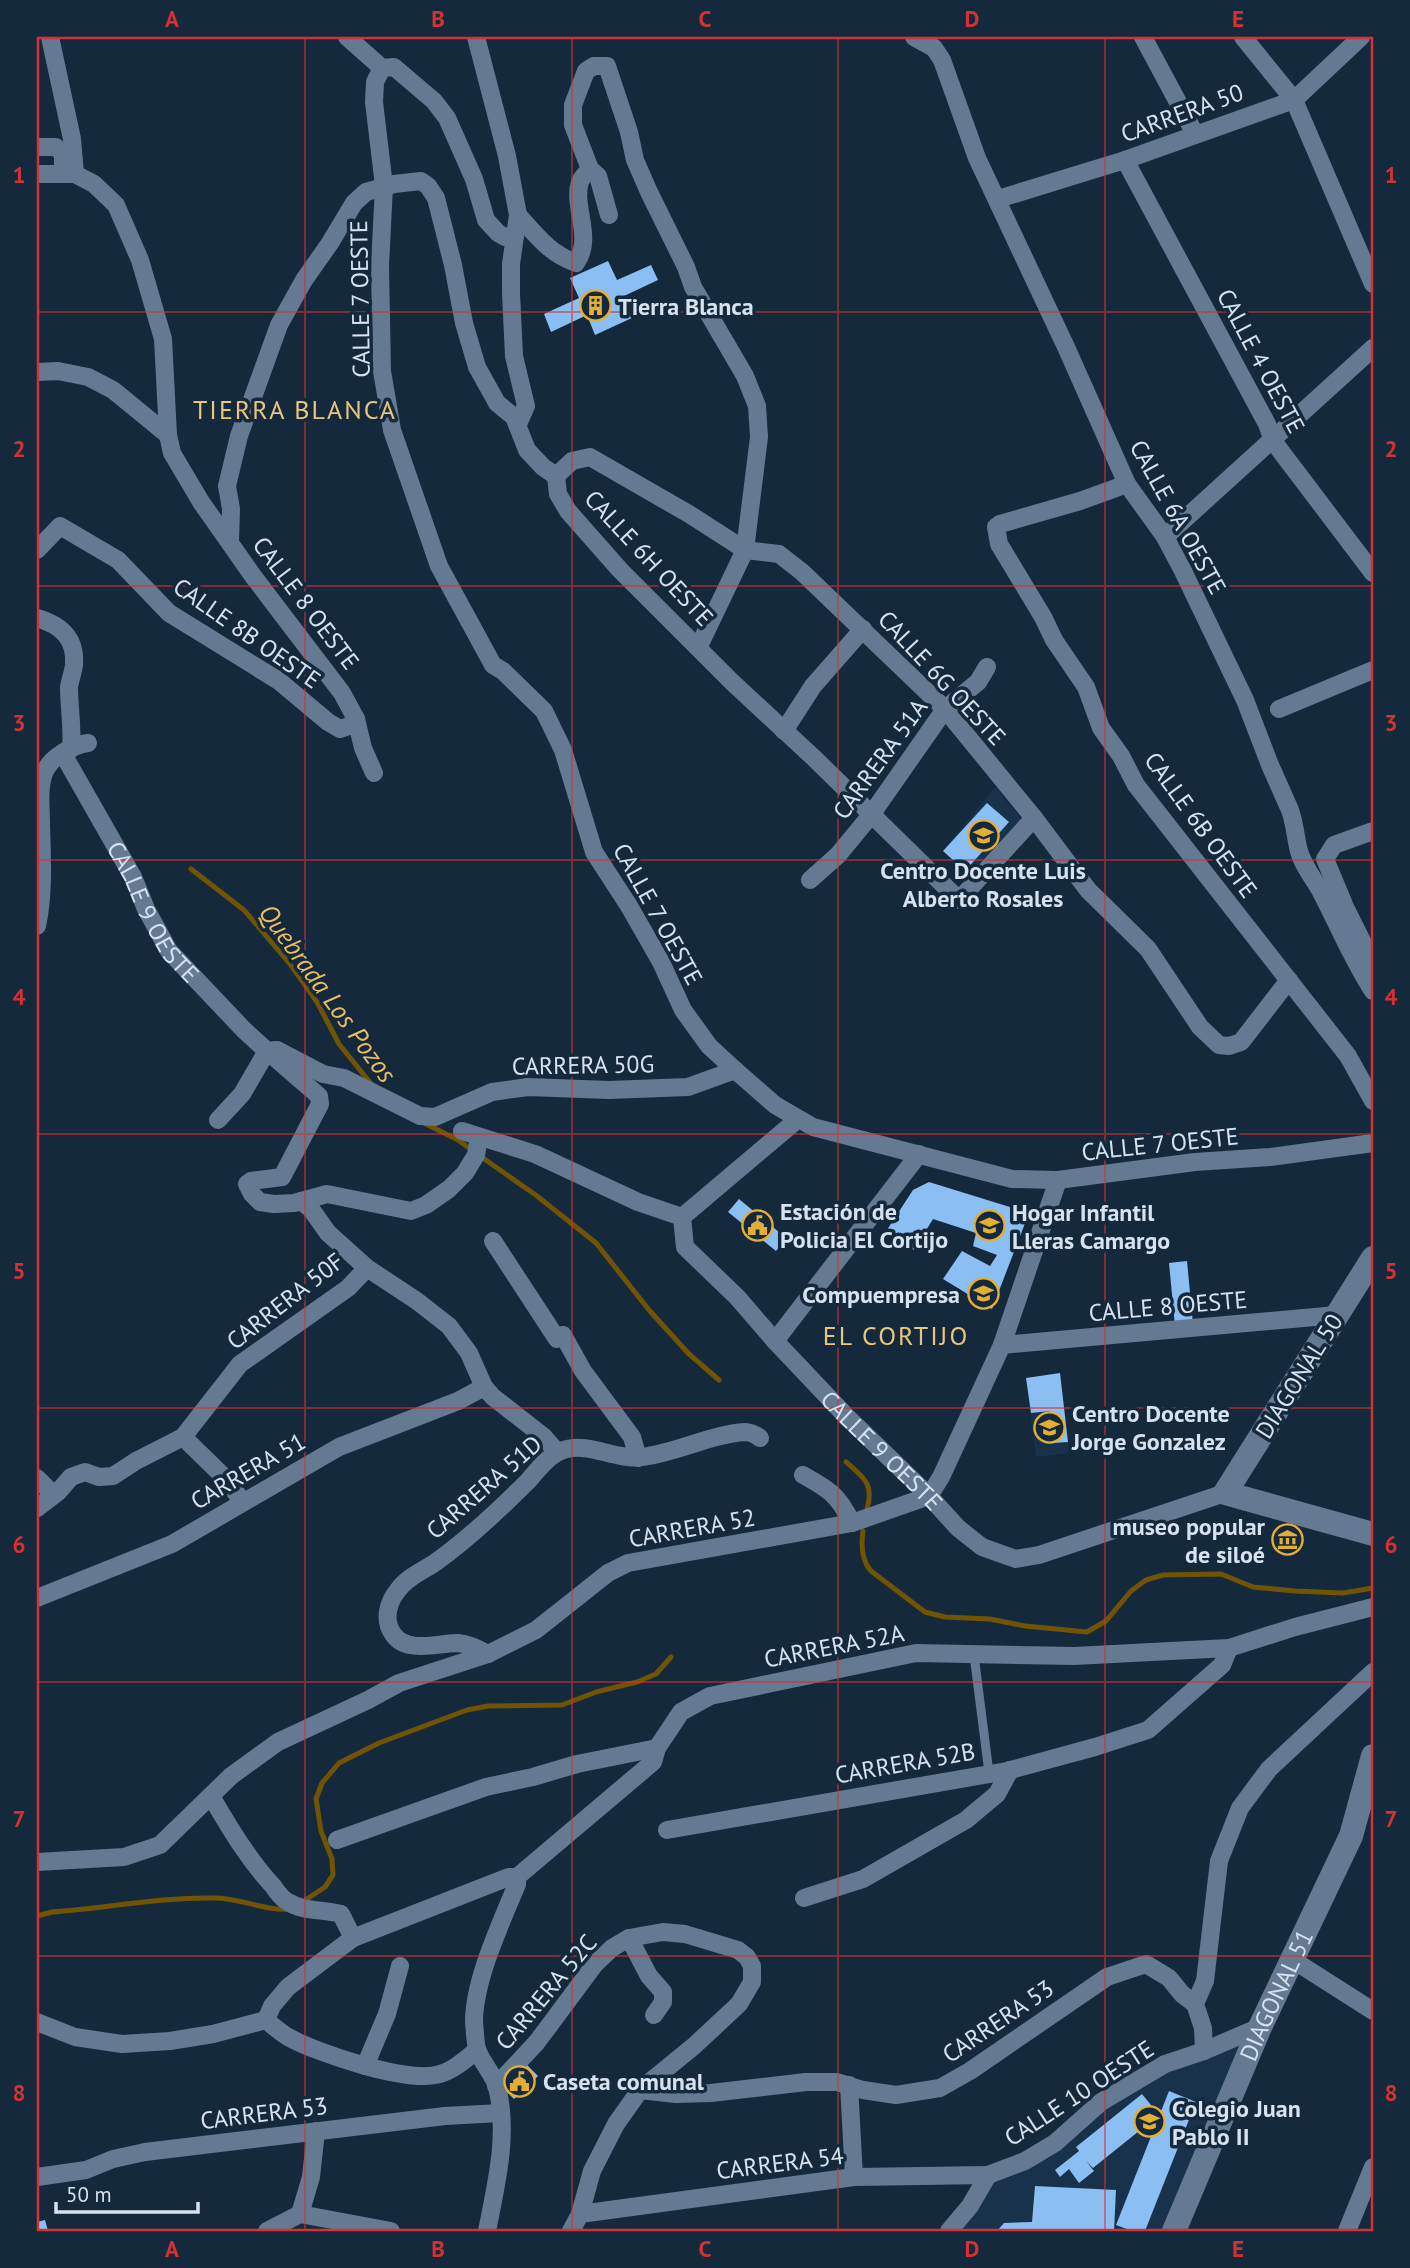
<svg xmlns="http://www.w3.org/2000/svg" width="1410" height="2268" font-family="'PT Sans',sans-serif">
<rect width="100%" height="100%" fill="#15293d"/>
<!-- built -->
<g fill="#18324c">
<polygon points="995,787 1024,822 974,872 965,871 943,851"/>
<polygon points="1060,1373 1069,1453 1036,1457 1026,1378"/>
<polygon points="1260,2027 1174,2231 949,2231 988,2175 1025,2161 1101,2102"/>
</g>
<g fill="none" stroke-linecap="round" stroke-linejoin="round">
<!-- stream -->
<g stroke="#715304" stroke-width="5">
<polyline points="191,869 244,910 290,964 317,1002 339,1044 372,1085"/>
<polyline points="426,1124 458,1140 472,1150"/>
<polyline points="480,1156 537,1196 596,1243 649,1310 689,1354 719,1380"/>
<path d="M846,1462C865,1478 874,1485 867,1509"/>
<path d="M863,1531C861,1545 861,1560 871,1571L925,1612L945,1617L990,1619L1025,1626L1087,1632L1106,1621L1131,1591L1146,1580L1163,1575L1221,1574L1253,1587L1295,1591L1343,1593L1373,1588"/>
<polyline points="301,1903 325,1887 333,1875 332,1859 321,1831 316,1799 322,1783 339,1763 379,1743 467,1710 488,1706 562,1705 596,1692 637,1682 656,1674 671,1657"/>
<path d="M37,1916L52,1912C106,1908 161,1897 215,1898C241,1898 264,1911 290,1909"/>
</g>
</g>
<!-- building -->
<g fill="#8bbef3">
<polygon points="608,261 617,280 651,265 658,280 624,296 634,317 595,335 587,315 551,332 544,314 579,298 570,278"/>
<polygon points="987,803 1009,822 965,871 943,851"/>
<polygon points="929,1182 1029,1213 992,1309 943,1279 962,1251 990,1266 997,1255 973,1246 976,1233 933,1219 914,1250 885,1233 913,1190"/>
<polygon points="739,1199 786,1238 776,1251 728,1212"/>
<polygon points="1187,1261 1193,1324 1175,1326 1169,1263"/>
<polygon points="1060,1373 1068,1442 1053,1443 1050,1411 1031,1413 1026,1378"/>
<polygon points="526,2064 538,2076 514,2099 502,2087"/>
<polygon points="1169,2091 1196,2102 1145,2231 1132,2231 1116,2225"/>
<polygon points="1142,2094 1159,2115 1093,2168 1086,2161 1094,2171 1079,2183 1069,2169 1060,2177 1055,2170 1079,2151 1076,2147"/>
<polygon points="1035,2186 1116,2190 1114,2231 997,2231 1004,2223 1032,2222"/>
<polygon points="45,2220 48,2231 37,2231 37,2222"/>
</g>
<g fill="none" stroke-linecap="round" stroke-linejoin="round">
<!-- lane -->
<polyline stroke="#637a92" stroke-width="9" points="974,1655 989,1773"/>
<!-- street -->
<g stroke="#637a92" stroke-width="18">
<polyline points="50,37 72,139 75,174"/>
<polyline points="347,37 382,68 394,67 434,101 447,118 474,179 486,220 498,233 505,237 515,236"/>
<polyline points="476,37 507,156 518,215 511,264 511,293 514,356 526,406 518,424"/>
<path d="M914,37L934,48L942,60L977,158L1066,347L1127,484L1165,537L1183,571L1245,700L1270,765L1290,810C1295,825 1295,833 1298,847C1301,863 1312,876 1320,890C1338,924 1352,959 1373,991"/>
<polyline points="1143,37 1195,134"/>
<polyline points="1243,37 1294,100 1373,284"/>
<polyline points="382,68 375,82 374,102 384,186 380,266 382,371 392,430 439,566 493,665 503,671 544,711 563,750 594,852 629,906 661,962 683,1010 709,1046 735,1070 775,1105 813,1127 1012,1179 1058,1180 1195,1162 1270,1157 1373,1143"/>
<polyline points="37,147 56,147 63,154 63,173"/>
<polyline points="1125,160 1267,424 1273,441 1373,573"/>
<polyline points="37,174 75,174 94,184 116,205 140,260 163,339 168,435"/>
<polyline points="998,199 1125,160 1294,100 1361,37"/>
<path d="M518,215C536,235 550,254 576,263C594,238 572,206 580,182C582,176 586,174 590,169"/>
<polyline points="609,215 598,176 590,169 573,125 573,105 586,71 594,66 607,66 629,132 635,160 649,192 686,267 693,287 745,376 757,406 759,437 745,550 699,646"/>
<polyline points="37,372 58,371 88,377 113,390 168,435 172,453 201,502 253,576 342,693 356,719 363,748 374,773"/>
<polyline points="556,476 572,461 590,457 689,514 745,550 779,554 802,572 945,709 1034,818 1088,890 1148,949 1200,1027 1219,1045 1229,1046 1241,1042 1289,980"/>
<polyline points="1127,484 1080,501 1000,524 996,527 999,544 1043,617 1054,640 1086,687 1101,728 1121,756 1136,785 1348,1056 1373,1101"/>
<polyline points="1165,537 1373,348"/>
<polyline points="230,542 231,509 227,486 239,436 279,325 304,280 330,243 354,203 366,192 394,184 421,181 428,186 436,198 453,265 464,323 477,367 497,403 514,417 527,450 543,467 556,476 558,494 568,511 620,570 732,682 814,758 959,900 1034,818"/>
<polyline points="37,550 60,526 118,560 169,613 279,681 328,722 340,729 349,726 356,719"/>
<path d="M37,618C61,625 76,638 74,665C73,673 70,680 69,687C69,708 73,728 71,749"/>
<polyline points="1279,709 1373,670"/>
<polyline points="784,731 813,686 863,629"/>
<path id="s1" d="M63,754L133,877L146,909L169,951L244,1030L267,1051L277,1050L323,1074L344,1078L420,1116L435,1117L492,1092L528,1087L609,1090L688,1087L735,1070"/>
<polyline points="1373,831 1334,845 1325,859 1345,907 1373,963"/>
<polyline points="810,880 838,855 871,815 945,709 978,682 987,667"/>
<path d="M37,926C44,894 42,857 41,824C41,807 38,786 45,771C52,756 73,745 88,743"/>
<polyline points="218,1120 242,1094 267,1051 319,1096 320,1104 282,1177 251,1181 247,1184 252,1194 260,1202 274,1204 294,1203 327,1194 411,1211 426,1205 449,1189 465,1173 476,1155 479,1137"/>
<path id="s2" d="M462,1131L535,1154L638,1202L682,1217L685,1247L737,1297L775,1341L847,1417L929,1496L958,1528L982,1547L1016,1559L1039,1555L1225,1493"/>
<polyline points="301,1201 311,1209 328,1233 367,1268 417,1301 449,1326 469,1353 484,1387 493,1397 543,1436 557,1452"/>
<polyline points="682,1217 798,1119"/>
<polyline points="493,1241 557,1339"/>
<polyline points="563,1335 583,1371 632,1437 638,1458"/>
<polyline points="775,1341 919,1154"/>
<polyline points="1002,1345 1337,1315"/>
<polyline points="183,1437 223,1476 243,1502"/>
<path d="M803,1475C830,1490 838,1495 852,1523"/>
<polyline points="37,1478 54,1495"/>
<polyline points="37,1508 58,1492 71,1477 85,1472 99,1477 113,1476 136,1461 183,1437 240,1364 348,1288 367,1268"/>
<polyline points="37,1598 172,1544 339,1447 458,1401 484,1387"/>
<path d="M488,1654C479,1649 469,1644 458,1643C439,1643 406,1654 393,1634C383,1620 388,1602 398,1590C407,1577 423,1571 436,1562C468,1539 500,1509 528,1481C537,1471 547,1457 559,1452C586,1439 614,1461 642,1457C676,1453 712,1434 745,1432C751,1432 756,1435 760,1438"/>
<path d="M211,1796C229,1827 248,1859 273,1886C277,1892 282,1899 288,1902C304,1912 323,1909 341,1914L353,1938"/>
<polyline points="667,1830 1007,1771 1095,1747 1148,1730 1222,1665 1229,1648"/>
<polyline points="337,1840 486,1787 533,1777 577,1764 657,1748 681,1712 710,1696 916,1653 1074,1656 1229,1648 1295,1627 1373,1607"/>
<polyline points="37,1862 124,1857 160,1845 231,1776 278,1742 368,1700 399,1683 488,1654 536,1630 608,1573 628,1563 852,1523 929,1496 941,1477 1002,1345 1058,1180"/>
<polyline points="804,1898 863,1879 966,1820 997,1794 1010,1770"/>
<polyline points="629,1938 649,1976 663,1992 663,2002 654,2015"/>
<polyline points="1293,1960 1373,2011"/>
<polyline points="266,2020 272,2006 288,1987 353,1938 509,1877 517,1877 653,1762 657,1748"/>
<path d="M37,2022L75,2037L122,2044L170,2041L213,2034L266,2020C273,2026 280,2032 288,2037C317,2053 408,2084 440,2074C454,2070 466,2059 477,2050"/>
<polyline points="1204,2051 1203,2028 1195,2004 1205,1981 1219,1861 1240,1808 1269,1769 1373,1672"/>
<polyline points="365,2066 387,2014 400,1966"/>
<polyline points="849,2085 854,2177"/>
<polyline points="496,2086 537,2042 595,1964 612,1948 629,1938 663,1932 685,1934 738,1950 747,1957 752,1966 752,1982 739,2004 694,2046 640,2090 616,2124 592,2171 580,2214 571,2231"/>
<polyline points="640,2090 676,2094 711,2093 806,2082 837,2082 863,2090 896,2095 940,2088 970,2071 1107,1977 1146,1964 1169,1978 1182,1994 1195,2004"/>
<polyline points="37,2177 86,2170 113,2159 145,2152 445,2116 500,2113"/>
<polyline points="300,2214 311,2177 316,2131"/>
<polyline points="580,2214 854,2177 988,2175"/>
<polyline points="267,2231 300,2214 391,2231"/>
<path d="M487,2231C496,2185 509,2134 497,2087C493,2073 481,2062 477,2049C475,2041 475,2030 474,2022C474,1980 501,1923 517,1884V1877"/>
<polyline points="949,2231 970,2206 988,2175 1025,2161 1055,2143 1101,2102 1165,2064 1204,2051 1260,2027"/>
<polyline points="1347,2231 1373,2167"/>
</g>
<!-- secondary -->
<g stroke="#637a92" stroke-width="24">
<polyline points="1373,1258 1225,1493 1373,1534"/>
<path id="s3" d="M1174,2231L1260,2027L1351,1836L1373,1756"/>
</g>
</g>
<!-- grid -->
<path fill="none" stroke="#d63132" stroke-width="2" stroke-opacity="0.55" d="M305,37V2231M572,37V2231M838,37V2231M1105,37V2231M37,312H1373M37,586H1373M37,860H1373M37,1134H1373M37,1408H1373M37,1682H1373M37,1956H1373"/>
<!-- icons -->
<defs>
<symbol id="building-ring" viewBox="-11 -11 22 22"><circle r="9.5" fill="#15293d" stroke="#e3ae35" stroke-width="1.5"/><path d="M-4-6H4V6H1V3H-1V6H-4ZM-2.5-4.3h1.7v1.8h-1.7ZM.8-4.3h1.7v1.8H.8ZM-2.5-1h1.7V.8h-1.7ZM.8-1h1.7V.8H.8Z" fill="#e3ae35"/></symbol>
<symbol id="school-ring" viewBox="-11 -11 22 22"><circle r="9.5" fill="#15293d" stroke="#e3ae35" stroke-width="1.5"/><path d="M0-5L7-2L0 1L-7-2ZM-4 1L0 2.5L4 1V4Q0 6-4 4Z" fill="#e3ae35"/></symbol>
<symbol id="civic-ring" viewBox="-11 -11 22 22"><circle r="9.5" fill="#15293d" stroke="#e3ae35" stroke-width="1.5"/><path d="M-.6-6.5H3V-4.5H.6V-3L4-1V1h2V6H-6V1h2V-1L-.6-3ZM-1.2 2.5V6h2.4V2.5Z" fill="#e3ae35"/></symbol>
<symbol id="museum-ring" viewBox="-11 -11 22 22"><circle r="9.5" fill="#15293d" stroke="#e3ae35" stroke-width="1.5"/><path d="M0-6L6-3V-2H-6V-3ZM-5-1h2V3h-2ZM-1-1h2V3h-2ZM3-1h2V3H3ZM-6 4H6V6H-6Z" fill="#e3ae35"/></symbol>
</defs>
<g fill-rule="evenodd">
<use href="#building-ring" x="578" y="288" width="35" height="35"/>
<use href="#school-ring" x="966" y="818" width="35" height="35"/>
<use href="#civic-ring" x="740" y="1208" width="35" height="35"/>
<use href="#school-ring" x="972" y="1208" width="35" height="35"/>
<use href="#school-ring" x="966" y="1276" width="35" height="35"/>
<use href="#school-ring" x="1032" y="1410" width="35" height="35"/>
<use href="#museum-ring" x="1270" y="1522" width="35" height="35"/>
<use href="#civic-ring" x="502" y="2064" width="35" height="35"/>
<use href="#school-ring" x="1132" y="2104" width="35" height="35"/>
</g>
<g text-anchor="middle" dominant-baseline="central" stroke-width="7" stroke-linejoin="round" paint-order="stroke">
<!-- street labels -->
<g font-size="24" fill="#d6e2f0" stroke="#15293d">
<text transform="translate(1182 113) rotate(-20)">CARRERA 50</text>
<text transform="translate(360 299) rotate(-91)">CALLE 7 OESTE</text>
<text transform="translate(1261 361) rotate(62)">CALLE 4 OESTE</text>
<text transform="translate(1178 517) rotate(61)">CALLE 6A OESTE</text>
<text transform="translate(649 558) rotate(47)">CALLE 6H OESTE</text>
<text transform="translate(306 603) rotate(53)">CALLE 8 OESTE</text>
<text transform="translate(247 633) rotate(35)">CALLE 8B OESTE</text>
<text transform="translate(942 678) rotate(47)">CALLE 6G OESTE</text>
<text transform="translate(880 759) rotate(-54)">CARRERA 51A</text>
<text transform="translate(1201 825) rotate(54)">CALLE 6B OESTE</text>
<text stroke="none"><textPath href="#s1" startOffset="182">CALLE 9 OESTE</textPath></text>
<text transform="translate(658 914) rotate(61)">CALLE 7 OESTE</text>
<text transform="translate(583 1065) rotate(-1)">CARRERA 50G</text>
<text transform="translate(1160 1144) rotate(-6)">CALLE 7 OESTE</text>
<text transform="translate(285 1301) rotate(-38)">CARRERA 50F</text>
<text transform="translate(1168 1306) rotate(-5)">CALLE 8 OESTE</text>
<text transform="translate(1299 1376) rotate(-58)">DIAGONAL 50</text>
<text stroke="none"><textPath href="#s2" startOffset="550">CALLE 9 OESTE</textPath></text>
<text transform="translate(248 1471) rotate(-30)">CARRERA 51</text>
<text transform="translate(484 1487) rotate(-41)">CARRERA 51D</text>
<text transform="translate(692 1528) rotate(-10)">CARRERA 52</text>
<text transform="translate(834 1646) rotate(-11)">CARRERA 52A</text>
<text transform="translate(905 1763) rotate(-10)">CARRERA 52B</text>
<text transform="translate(546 1992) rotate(-50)">CARRERA 52C</text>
<text stroke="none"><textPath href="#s3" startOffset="257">DIAGONAL 51</textPath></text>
<text transform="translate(998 2021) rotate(-34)">CARRERA 53</text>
<text transform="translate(1079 2093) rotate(-33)">CALLE 10 OESTE</text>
<text transform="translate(264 2113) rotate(-7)">CARRERA 53</text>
<text transform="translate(780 2163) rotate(-7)">CARRERA 54</text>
</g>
<!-- poi labels -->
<g font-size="24" font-weight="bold" fill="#d6e2f0" stroke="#15293d" text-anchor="start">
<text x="618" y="306">Tierra Blanca</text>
<text x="983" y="870" text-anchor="middle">Centro Docente Luis<tspan x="983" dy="28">Alberto Rosales</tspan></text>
<text x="780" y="1211">Estación de<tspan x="780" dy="28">Policia El Cortijo</tspan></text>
<text x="1012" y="1212">Hogar Infantil<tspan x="1012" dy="28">Lleras Camargo</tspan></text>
<text x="960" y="1294" text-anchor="end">Compuempresa</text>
<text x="1072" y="1413">Centro Docente<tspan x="1072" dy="28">Jorge Gonzalez</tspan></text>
<text x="1265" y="1526" text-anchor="end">museo popular<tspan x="1265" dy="28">de siloé</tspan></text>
<text x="543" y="2081">Caseta comunal</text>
<text x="1172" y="2108">Colegio Juan<tspan x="1172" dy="28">Pablo II</tspan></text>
</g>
<!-- neighbourhood labels -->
<g font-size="26" letter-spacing="2" fill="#eac57d" stroke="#15293d">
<text x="295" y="409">TIERRA BLANCA</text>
<text x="896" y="1335">EL CORTIJO</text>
</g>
<!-- water labels -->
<g font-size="26" font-style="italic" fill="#eabd5f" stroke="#15293d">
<text transform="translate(328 993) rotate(54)">Quebrada Los Pozos</text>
</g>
</g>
<!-- border -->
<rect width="1410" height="2268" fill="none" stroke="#15293d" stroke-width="77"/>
<!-- scale -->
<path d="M56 2202v10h142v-10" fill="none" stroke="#d6e2f0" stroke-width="3.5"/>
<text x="66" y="2202" font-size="21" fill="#d6e2f0" stroke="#15293d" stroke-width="5" paint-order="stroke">50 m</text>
<rect x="38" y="38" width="1334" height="2192" fill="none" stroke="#d63132" stroke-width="2.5"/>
<g font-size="23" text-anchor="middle" font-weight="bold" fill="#d63132">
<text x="172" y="27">A</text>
<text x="438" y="27">B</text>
<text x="705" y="27">C</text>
<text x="972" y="27">D</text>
<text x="1238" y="27">E</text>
<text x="19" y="183">1</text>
<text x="1391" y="183">1</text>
<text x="19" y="457">2</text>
<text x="1391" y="457">2</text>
<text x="19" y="731">3</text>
<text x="1391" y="731">3</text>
<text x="19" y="1005">4</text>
<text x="1391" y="1005">4</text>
<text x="19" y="1279">5</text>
<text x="1391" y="1279">5</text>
<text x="19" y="1553">6</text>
<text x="1391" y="1553">6</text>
<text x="19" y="1827">7</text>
<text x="1391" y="1827">7</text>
<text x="19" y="2101">8</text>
<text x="1391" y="2101">8</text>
<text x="172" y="2257">A</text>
<text x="438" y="2257">B</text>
<text x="705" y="2257">C</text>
<text x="972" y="2257">D</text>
<text x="1238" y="2257">E</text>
</g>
</svg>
